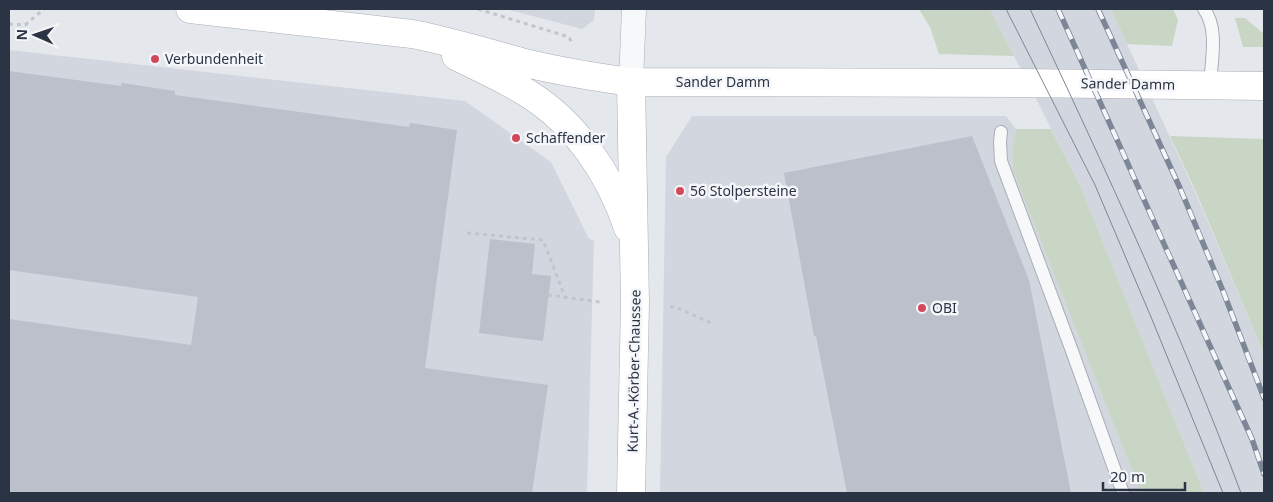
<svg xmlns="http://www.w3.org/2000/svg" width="1273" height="502" viewBox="0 0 1273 502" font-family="'Noto Sans',sans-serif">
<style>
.built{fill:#d2d6de}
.green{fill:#c9d6c5}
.building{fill:#bbc0ca}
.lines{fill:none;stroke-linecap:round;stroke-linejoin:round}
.service-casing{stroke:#a9aeb7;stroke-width:14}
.minor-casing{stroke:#a9aeb7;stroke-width:25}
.secondary-casing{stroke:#a9aeb7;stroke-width:29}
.path{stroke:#c2c5cb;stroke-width:3;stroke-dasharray:4 4;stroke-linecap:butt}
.service{stroke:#f7f8fa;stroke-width:12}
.minor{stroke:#f7f8fa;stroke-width:24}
.secondary{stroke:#fff;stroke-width:28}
.tram{stroke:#7d8696;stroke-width:1}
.rail-casing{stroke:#7d8696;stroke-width:5.5}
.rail{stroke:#f4f6f9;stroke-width:4;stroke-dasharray:11;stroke-linecap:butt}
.poi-dot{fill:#d1495b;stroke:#f4f6f9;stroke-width:2}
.labels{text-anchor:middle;stroke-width:5;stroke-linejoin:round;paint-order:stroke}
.poi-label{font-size:14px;fill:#2b3445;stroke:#f4f6f9;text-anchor:start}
.street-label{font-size:14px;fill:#2b3445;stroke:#f4f6f9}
</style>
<rect width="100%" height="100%" fill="#e4e7ec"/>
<path class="built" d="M506,9H595L594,20L582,29Z
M990,9H1111L1195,192L1264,354V493H1204L1080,185Z
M9,50L465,101L551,162L589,239L594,240L587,493H9Z
M692,116H1006L1016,129L1012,149L1013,171L1141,493H660L666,157Z"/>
<path class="green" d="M919,9H990L1014,56L939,54L930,27Z
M1111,9H1173L1178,20L1172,46L1127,44Z
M1235,18H1245L1264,34V47H1243Z
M1016,129H1051L1080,185L1204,493H1141L1013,171L1012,149Z
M1170,136L1264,139V354L1196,192Z"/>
<path class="building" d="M9,71L121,86L122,83L175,91V95L409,127L410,123L457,130L425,368L548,385L532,493H9V319L191,345L198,297L9,270Z
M972,136L1029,280L1071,493H847L816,336H814L784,173Z
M490,239L535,244L532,274L551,276L543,341L479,333Z"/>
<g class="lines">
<defs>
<path id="service" d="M1204,9C1219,29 1211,62 1210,86
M1001,132L1000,142L1001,161L1072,351L1123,493"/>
<path id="minor" d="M631,82L634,9"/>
<path id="secondary" d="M190,9L412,34C449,41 485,52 521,62C558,71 594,77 631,82L1019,83L1264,86
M456,56C480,68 505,79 527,93C576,123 610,174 628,228
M631,493L635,303L631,82"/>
</defs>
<use href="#service" class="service-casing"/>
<use href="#minor" class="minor-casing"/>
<use href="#secondary" class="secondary-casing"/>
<path class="path" d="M478,9L569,37L573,45
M9,24L25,25L44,9
M467,233L543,240L565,297
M548,295L600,302
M670,307H676L713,324"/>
<use href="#service" class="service"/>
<use href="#minor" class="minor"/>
<use href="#secondary" class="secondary"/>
<path class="tram" d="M1006,9L1095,185L1151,317L1223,493
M1030,9C1105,168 1179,328 1241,493"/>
<defs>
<path id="rail" d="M1058,9L1252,439L1264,474
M1098,9L1180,188L1223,291L1264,398"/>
</defs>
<use href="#rail" class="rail-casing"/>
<use href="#rail" class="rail"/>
</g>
<g class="poi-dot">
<circle cx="155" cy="59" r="5"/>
<circle cx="516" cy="138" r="5"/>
<circle cx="680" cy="191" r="5"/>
<circle cx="922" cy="308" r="5"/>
</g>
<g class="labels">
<g class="poi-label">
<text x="165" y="64">Verbundenheit</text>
<text x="526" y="143">Schaffender</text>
<text x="690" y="196">56 Stolpersteine</text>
<text x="932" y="313">OBI</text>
</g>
<g class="street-label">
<text x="723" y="87">Sander Damm</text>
<text transform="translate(1128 84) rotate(1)" y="5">Sander Damm</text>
<text transform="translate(634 371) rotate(-89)" y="5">Kurt-A.-Körber-Chaussee</text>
</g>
</g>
<rect width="1273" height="502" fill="none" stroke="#2b3445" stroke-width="20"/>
<g transform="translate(35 35) rotate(272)" stroke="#f4f6f9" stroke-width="4" paint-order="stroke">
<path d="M0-4L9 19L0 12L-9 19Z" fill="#2b3445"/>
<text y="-8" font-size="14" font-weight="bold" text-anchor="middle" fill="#2b3445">N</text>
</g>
<path d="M1103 482v8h82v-8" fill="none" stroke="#2b3445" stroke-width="2.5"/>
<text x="1110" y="482" font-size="15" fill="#2b3445" stroke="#f4f6f9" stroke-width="4" paint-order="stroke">20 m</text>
</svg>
